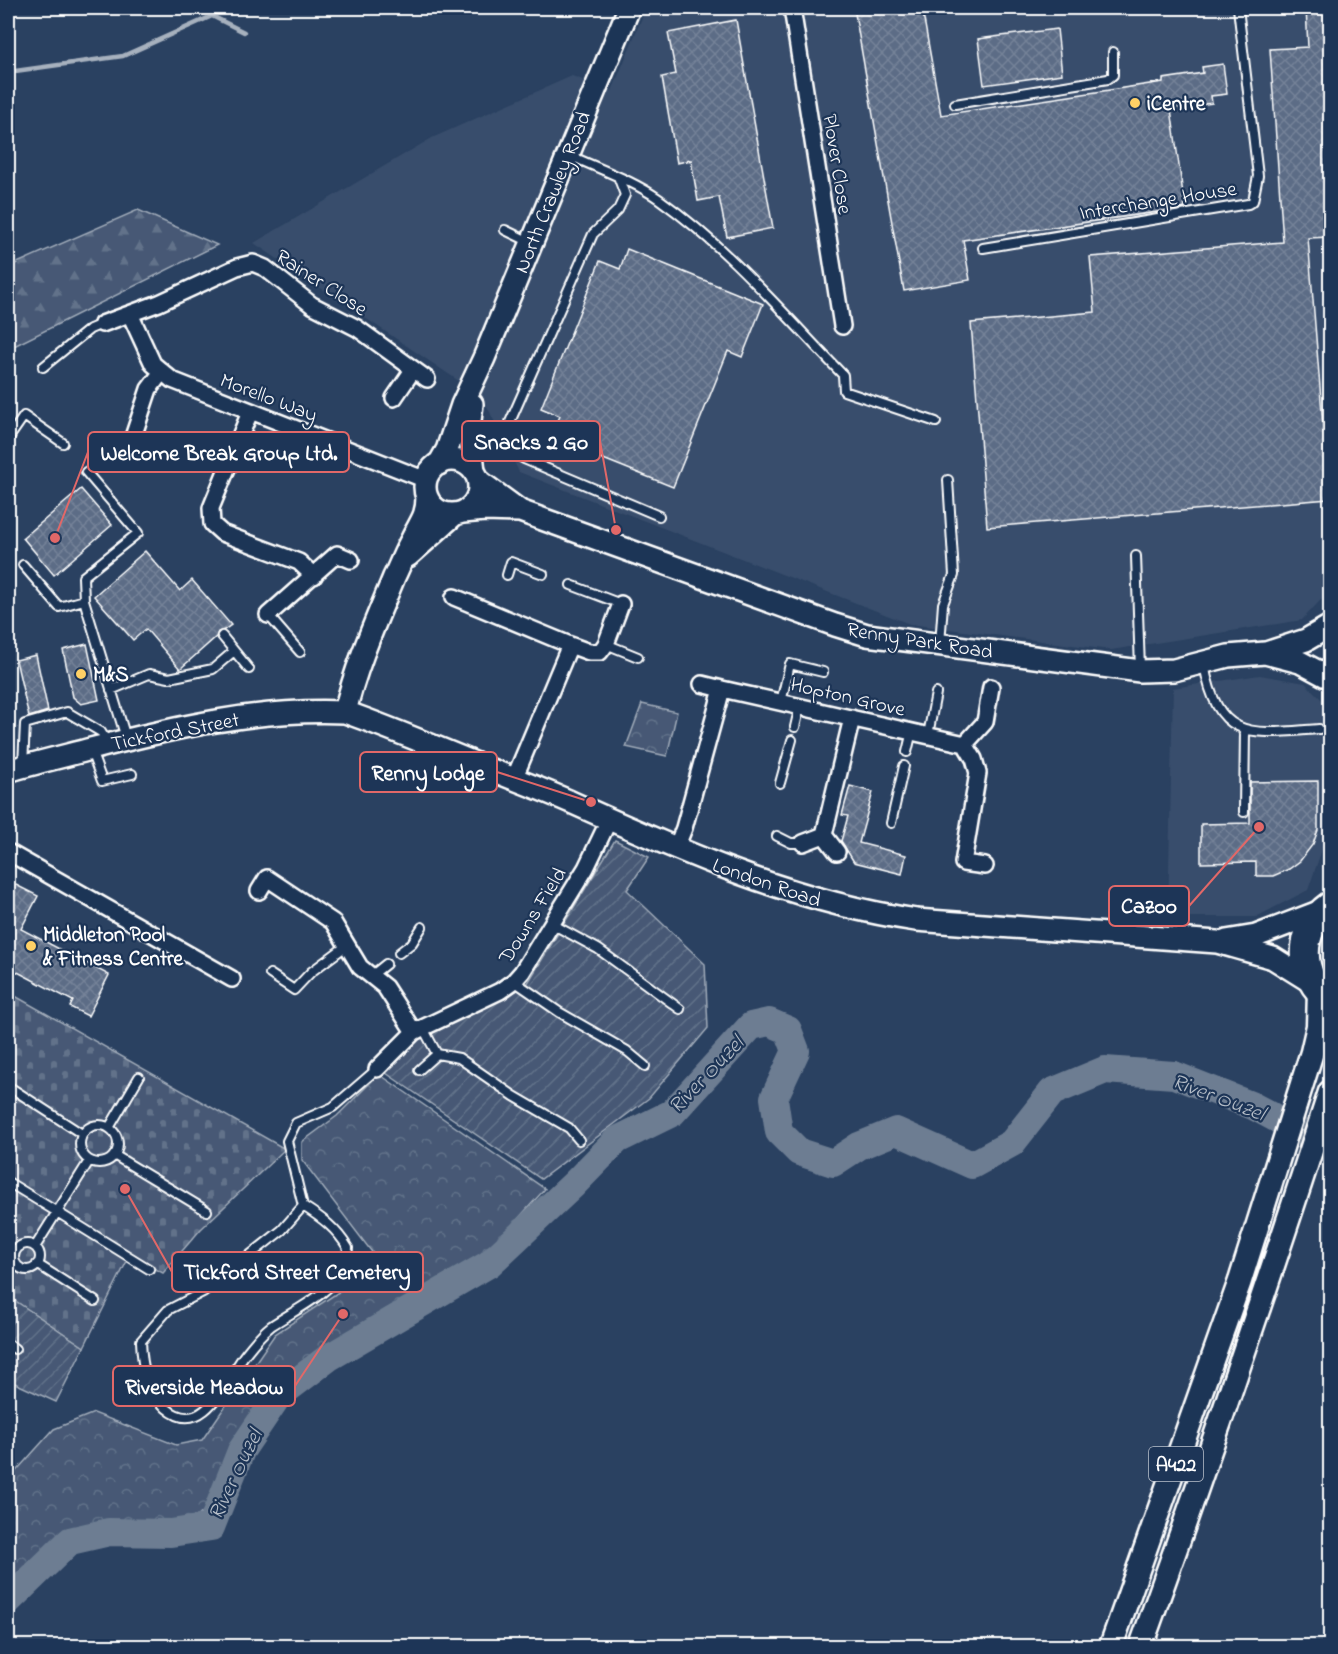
<svg xmlns="http://www.w3.org/2000/svg" width="1338" height="1654" viewBox="0 0 1338 1654" font-family="'Indie Flower',sans-serif">
<style>
.built{fill:#394e6c}
.forest{fill:url(#forest-firs);stroke:#a2acba;stroke-width:1.5}
.cemetery{fill:url(#cemetery-stones);stroke:#a2acba;stroke-width:1.5}
.park{fill:url(#park-crowns);stroke:#a2acba;stroke-width:1.5}
.garden{fill:url(#garden-furrows);stroke:#a2acba;stroke-width:1.5}
.lines{fill:none;stroke-linecap:round;stroke-linejoin:round}
.stream{stroke:#a7b1be;stroke-width:4.5}
.river{stroke:#6d7d92;stroke-width:28}
.building{fill:url(#building-cross-hatch);stroke:#fff;stroke-width:1.5}
.lane-casing{stroke:#fff;stroke-width:12}
.street-casing{stroke:#fff;stroke-width:20}
.secondary-casing{stroke:#fff;stroke-width:26}
.primary-casing{stroke:#fff;stroke-width:27}
.highway-casing{stroke:#fff;stroke-width:32}
.lane{stroke:#1d3557;stroke-width:8}
.street{stroke:#1d3557;stroke-width:15}
.secondary{stroke:#1d3557;stroke-width:21}
.primary{stroke:#1d3557;stroke-width:22}
.highway{stroke:#1d3557;stroke-width:27}
.poi-dot{fill:#ffd166;stroke:#1d3557;stroke-width:2}
.labels{text-anchor:middle;stroke-width:4.5;stroke-linejoin:round;paint-order:stroke}
.shield{fill:#1d3557;stroke:#bbc2cd;stroke-width:1.5}
.shield-label{font-size:20px;font-weight:bold;fill:#fff}
.poi-label{font-size:21px;font-weight:bold;fill:#fff;stroke:#1d3557;text-anchor:start}
.street-label{font-size:21px;fill:#fff;stroke:#1d3557}
.water-label{font-size:22px;font-style:italic;fill:#b6bec8;stroke:#1d3557}
.leader{fill:none;stroke:#e26868;stroke-width:2}
.callout-dot{fill:#e26868;stroke:#1d3557;stroke-width:2}
.callout{fill:#1d3557;stroke:#e26868;stroke-width:2}
.callout-label{font-size:22px;text-anchor:middle;font-weight:bold;fill:#fff}
</style>
<defs>
<pattern id="forest-firs" width="22" height="20" patternUnits="userSpaceOnUse" patternTransform="scale(1.5)"><rect width="22" height="20" fill="#465975"/><path d="M5 1l3.5 6h-7zM16 11l3.5 6h-7z" fill="#62728a"/></pattern>
<pattern id="cemetery-stones" width="16" height="16" patternUnits="userSpaceOnUse" patternTransform="scale(1.5)"><rect width="16" height="16" fill="#465975"/><path d="M2 7V4a2 2 0 0 1 4 0v3zM10 15v-3a2 2 0 0 1 4 0v3z" fill="#62728a"/></pattern>
<pattern id="park-crowns" width="20" height="18" patternUnits="userSpaceOnUse" patternTransform="scale(1.5)"><rect width="20" height="18" fill="#465975"/><path d="M2 6a3 3 0 1 1 6 0M12 15a3 3 0 1 1 6 0" fill="none" stroke="#62728a"/></pattern>
<pattern id="garden-furrows" width="10" height="10" patternUnits="userSpaceOnUse" patternTransform="scale(1.5)"><rect width="10" height="10" fill="#465975"/><path d="M-1 1l2-2M0 10L10 0M9 11l2-2" fill="none" stroke="#62728a"/></pattern>
<pattern id="building-cross-hatch" width="8" height="8" patternUnits="userSpaceOnUse" patternTransform="scale(1.5)"><rect width="8" height="8" fill="#5b6c86"/><path d="M0 0l8 8M0 8l8-8" fill="none" stroke="#748298"/></pattern>
</defs>
<rect width="100%" height="100%" fill="#2a4161"/>
<filter id="ink" filterUnits="userSpaceOnUse"><feTurbulence type="fractalNoise" baseFrequency=".0167" numOctaves="2"/><feDisplacementMap in="SourceGraphic" scale="12" xChannelSelector="R" yChannelSelector="G"/><feConvolveMatrix kernelMatrix="1 2 1 2 8 2 1 2 1" color-interpolation-filters="sRGB"/></filter>
<g filter="url(#ink)">
<path class="built" d="M646,8H1330V590L1302,620L1111,650L910,624L519,472L485,402L463,374L459,381L254,243L432,138L572,76L612,91Z
M1260,675L1305,683L1330,708V826L1308,890L1256,917H1168L1173,688Z"/>
<path class="forest" d="M138,210L217,245L8,349V267Z"/>
<path class="cemetery" d="M8,992L285,1149L201,1229L163,1273L130,1255L84,1347L8,1296Z"/>
<path class="park" d="M642,704L677,712L667,756L626,747Z
M379,1074L545,1189L488,1252L412,1295L278,1383L236,1445L209,1506L194,1520L82,1526L24,1568L8,1588V1480L54,1429L94,1413L176,1445L202,1440L275,1334L381,1264L302,1160V1142L337,1116Z"/>
<path class="garden" d="M615,840L649,857L627,890L705,964L708,1028L649,1098L541,1179L383,1071L418,1040L526,986Z
M8,1296L84,1347L56,1402L8,1380Z"/>
<g class="lines">
<path class="stream" d="M8,72L123,56L212,16L244,32"/>
<path class="river" d="M8,1601L70,1541L109,1532L171,1533L211,1527L241,1451L278,1396L328,1358L489,1264L573,1185L617,1140L672,1113L751,1026L769,1022L788,1030L796,1051L774,1098L779,1132L799,1152L833,1163L859,1146L896,1131L972,1165L1012,1143L1052,1092L1105,1070L1174,1075L1253,1106L1330,1147"/>
</g>
<path class="building" d="M854,8H922L941,115L1163,82V79L1203,73L1202,67L1223,64L1227,94L1211,96L1212,103L1171,109L1185,208L963,240L970,280L904,291Z
M1306,8H1330V237L1308,238L1329,499L987,527L971,323L1095,312L1090,257L1283,242L1270,49L1308,47Z
M736,20L773,228L727,237L719,197L698,201L691,160L677,163L662,77L676,74L668,33Z
M1057,29L1062,74L984,85L978,39Z
M627,249L763,304L742,357L728,351L673,487L551,438L560,416L541,408L600,261L620,269Z
M81,489L112,525L54,575L23,538Z
M145,551L180,591L192,580L231,625L224,630L218,632L216,637L180,669L146,629L133,640L94,596Z
M87,644L99,700L81,704L73,697L63,650Z
M36,655L48,711L29,717L16,660Z
M1318,781V830L1313,844L1300,861L1289,869L1273,876H1256V862L1201,863V824L1250,823V782Z
M850,786L873,792L859,843L906,855L902,874L854,862L841,841L848,816L842,815Z
M8,881L38,896L21,929L109,975L88,1016L70,1007L73,1001L8,967V907L13,897L8,895Z"/>
<g class="lines">
<defs>
<path id="lane" d="M955,104L1108,79L1113,75V52
M569,155C599,169 632,180 659,199C729,249 784,314 843,375L844,391L936,422
M619,179L625,195L618,210L593,234L510,422L507,440L516,454L524,459L659,516
M505,230L530,242
M983,248L1248,204L1253,201L1258,176L1238,8
M43,367L90,329L102,324
M8,439L24,416L63,443
M86,472L138,533L83,577L84,600L126,738
M1136,556L1140,669
M23,565L59,607L84,600
M507,575L511,562L543,574
M571,585L621,604
M268,615L300,652
M222,636L249,669
M606,644L638,657
M940,644L943,604L954,575L948,480
M1204,664C1218,743 1253,734 1319,729
M111,690L149,674L169,678L213,669L234,651
M781,702L790,664L823,672
M795,727L800,706
M928,735L936,693
M91,751L102,781L132,774
M907,752L912,731
M23,765L25,724L67,712L101,732L107,742
M780,783L792,740
M1244,812L1245,730
M891,823L904,766
M777,836L791,843H803
M552,924L598,949L680,1009
M399,953L412,943L422,927
M270,974L294,990L311,972L346,946
M371,976L386,964
M514,981L559,1012L627,1051L645,1066
M423,1028L437,1054
M419,1070L437,1054L459,1058L514,1096L569,1128L579,1140
M8,1086L82,1134
M80 1144a19 19 0 1 1 38 0a19 19 0 1 1-38 0Z
M109,1128L139,1077
M114,1155L207,1211
M8,1182L57,1212L89,1161
M303,1206L282,1230L203,1292L168,1310L141,1341C142,1366 146,1390 166,1408C204,1441 227,1377 246,1353C253,1344 262,1333 271,1326C295,1310 328,1295 343,1270C347,1264 347,1254 348,1248C336,1228 322,1218 303,1206L287,1141L296,1123L333,1107L377,1069
M14 1257a13 13 0 1 1 26 0a13 13 0 1 1-26 0Z
M35,1247L57,1212L149,1269
M37,1264L95,1301
M8,1344L15,1349"/>
<path id="street" d="M792,8L842,326
M130,314L153,364L172,380L426,480
M102,324L159,303L237,267L253,263L265,268L312,305L357,328L427,379
M394,398L413,370
M250,412L211,508L212,524L222,533L299,562L314,576
M133,437L162,449
M122,450L133,437L149,389L161,373
M454,597L570,645L514,779
M268,615L337,554L351,560
M570,645L589,652H600L606,644L621,604
M702,684L722,689
M965,744L985,722L991,687
M824,835L837,852
M803,843L824,835L852,718
M676,848L684,828L722,689L965,744L974,759L978,773L963,863L985,866
M8,852L232,979
M259,891L267,878L333,922L360,967L385,987L414,1032
M377,1069L414,1032L500,991L514,981L522,972L586,868L609,820"/>
<path id="secondary" d="M472,404L469,429L474,471
M425 487a27 27 0 1 1 54 0a27 27 0 1 1-54 0Z
M439,464L447,450L462,405L484,358L629,8
M479,481L520,511L835,625L867,635L1140,671L1174,670L1228,656L1265,653L1300,662L1330,678
M463,512L485,510L520,511
M408,556L455,514
M1266,653L1306,640L1330,626
M345,712C356,665 376,621 394,577C400,565 405,551 412,539C420,522 427,517 427,497
M8,771C34,763 61,757 87,750C172,728 257,708 345,712C388,727 430,745 472,762C505,776 540,788 573,803C684,853 795,902 916,920L1217,942L1273,958L1313,983
M1226,941L1256,936L1324,910"/>
<path id="primary" d="M1111,1646L1240,1281L1312,1052L1318,1026L1319,991
M1141,1646C1207,1463 1270,1278 1330,1092"/>
<path id="highway" d="M1330,906C1297,929 1297,977 1330,1000"/>
</defs>
<use href="#lane" class="lane-casing"/>
<use href="#street" class="street-casing"/>
<use href="#secondary" class="secondary-casing"/>
<use href="#primary" class="primary-casing"/>
<use href="#highway" class="highway-casing"/>
<use href="#lane" class="lane"/>
<use href="#street" class="street"/>
<use href="#secondary" class="secondary"/>
<use href="#primary" class="primary"/>
<use href="#highway" class="highway"/>
</g>
</g>
<g class="poi-dot">
<circle cx="1135" cy="103" r="6"/>
<circle cx="81" cy="674" r="6"/>
<circle cx="31" cy="946" r="6"/>
</g>
<g class="labels">
<rect class="shield" x="1149" y="1447" width="54" height="34" rx="4.5"/>
<g class="shield-label">
<text x="1176" y="1471">A422</text>
</g>
<g class="poi-label">
<text x="1147" y="110">iCentre</text>
<text x="93" y="681">M&amp;S</text>
<text x="43" y="941">Middleton Pool<tspan x="43" dy="24">&amp; Fitness Centre</tspan></text>
</g>
<g class="street-label">
<text transform="translate(838 164) rotate(81)" y="7">Plover Close</text>
<text transform="translate(552 192) rotate(-68)" y="7">North Crawley Road</text>
<text transform="translate(1158 200) rotate(-9)" y="7">Interchange House</text>
<text transform="translate(322 282) rotate(33)" y="7">Rainer Close</text>
<text transform="translate(269 397) rotate(21)" y="7">Morello Way</text>
<text transform="translate(920 640) rotate(9)" y="7">Renny Park Road</text>
<text transform="translate(848 696) rotate(13)" y="7">Hopton Grove</text>
<text transform="translate(175 731) rotate(-11)" y="7">Tickford Street</text>
<text transform="translate(767 882) rotate(19)" y="7">London Road</text>
<text transform="translate(532 915) rotate(-58)" y="7">Downs Field</text>
</g>
<g class="water-label">
<text transform="translate(705 1074) rotate(-46)" y="8">River Ouzel</text>
<text transform="translate(1219 1096) rotate(21)" y="8">River Ouzel</text>
<text transform="translate(234 1474) rotate(-64)" y="8">River Ouzel</text>
</g>
</g>
<path class="leader" d="M616 530L600 441M55 538L88 452M591 802L497 772M1259 827L1189 906M125 1189L172 1272M343 1314L295 1386"/>
<g class="callout-dot">
<circle cx="616" cy="530" r="6"/>
<circle cx="55" cy="538" r="6"/>
<circle cx="591" cy="802" r="6"/>
<circle cx="1259" cy="827" r="6"/>
<circle cx="125" cy="1189" r="6"/>
<circle cx="343" cy="1314" r="6"/>
</g>
<g class="callout">
<rect x="462" y="421" width="138" height="40" rx="6"/>
<rect x="88" y="432" width="261" height="40" rx="6"/>
<rect x="360" y="752" width="137" height="40" rx="6"/>
<rect x="1109" y="886" width="80" height="40" rx="6"/>
<rect x="172" y="1252" width="251" height="40" rx="6"/>
<rect x="113" y="1366" width="182" height="40" rx="6"/>
</g>
<g class="callout-label">
<text x="531" y="449">Snacks 2 Go</text>
<text x="219" y="460">Welcome Break Group Ltd.</text>
<text x="428" y="780">Renny Lodge</text>
<text x="1149" y="913">Cazoo</text>
<text x="297" y="1279">Tickford Street Cemetery</text>
<text x="204" y="1394">Riverside Meadow</text>
</g>
<rect width="1338" height="1654" fill="none" stroke="#1d3557" stroke-width="30"/>
<rect x="15" y="15" width="1308" height="1624" fill="none" stroke="#fff" stroke-width="2" filter="url(#ink)"/>
</svg>
